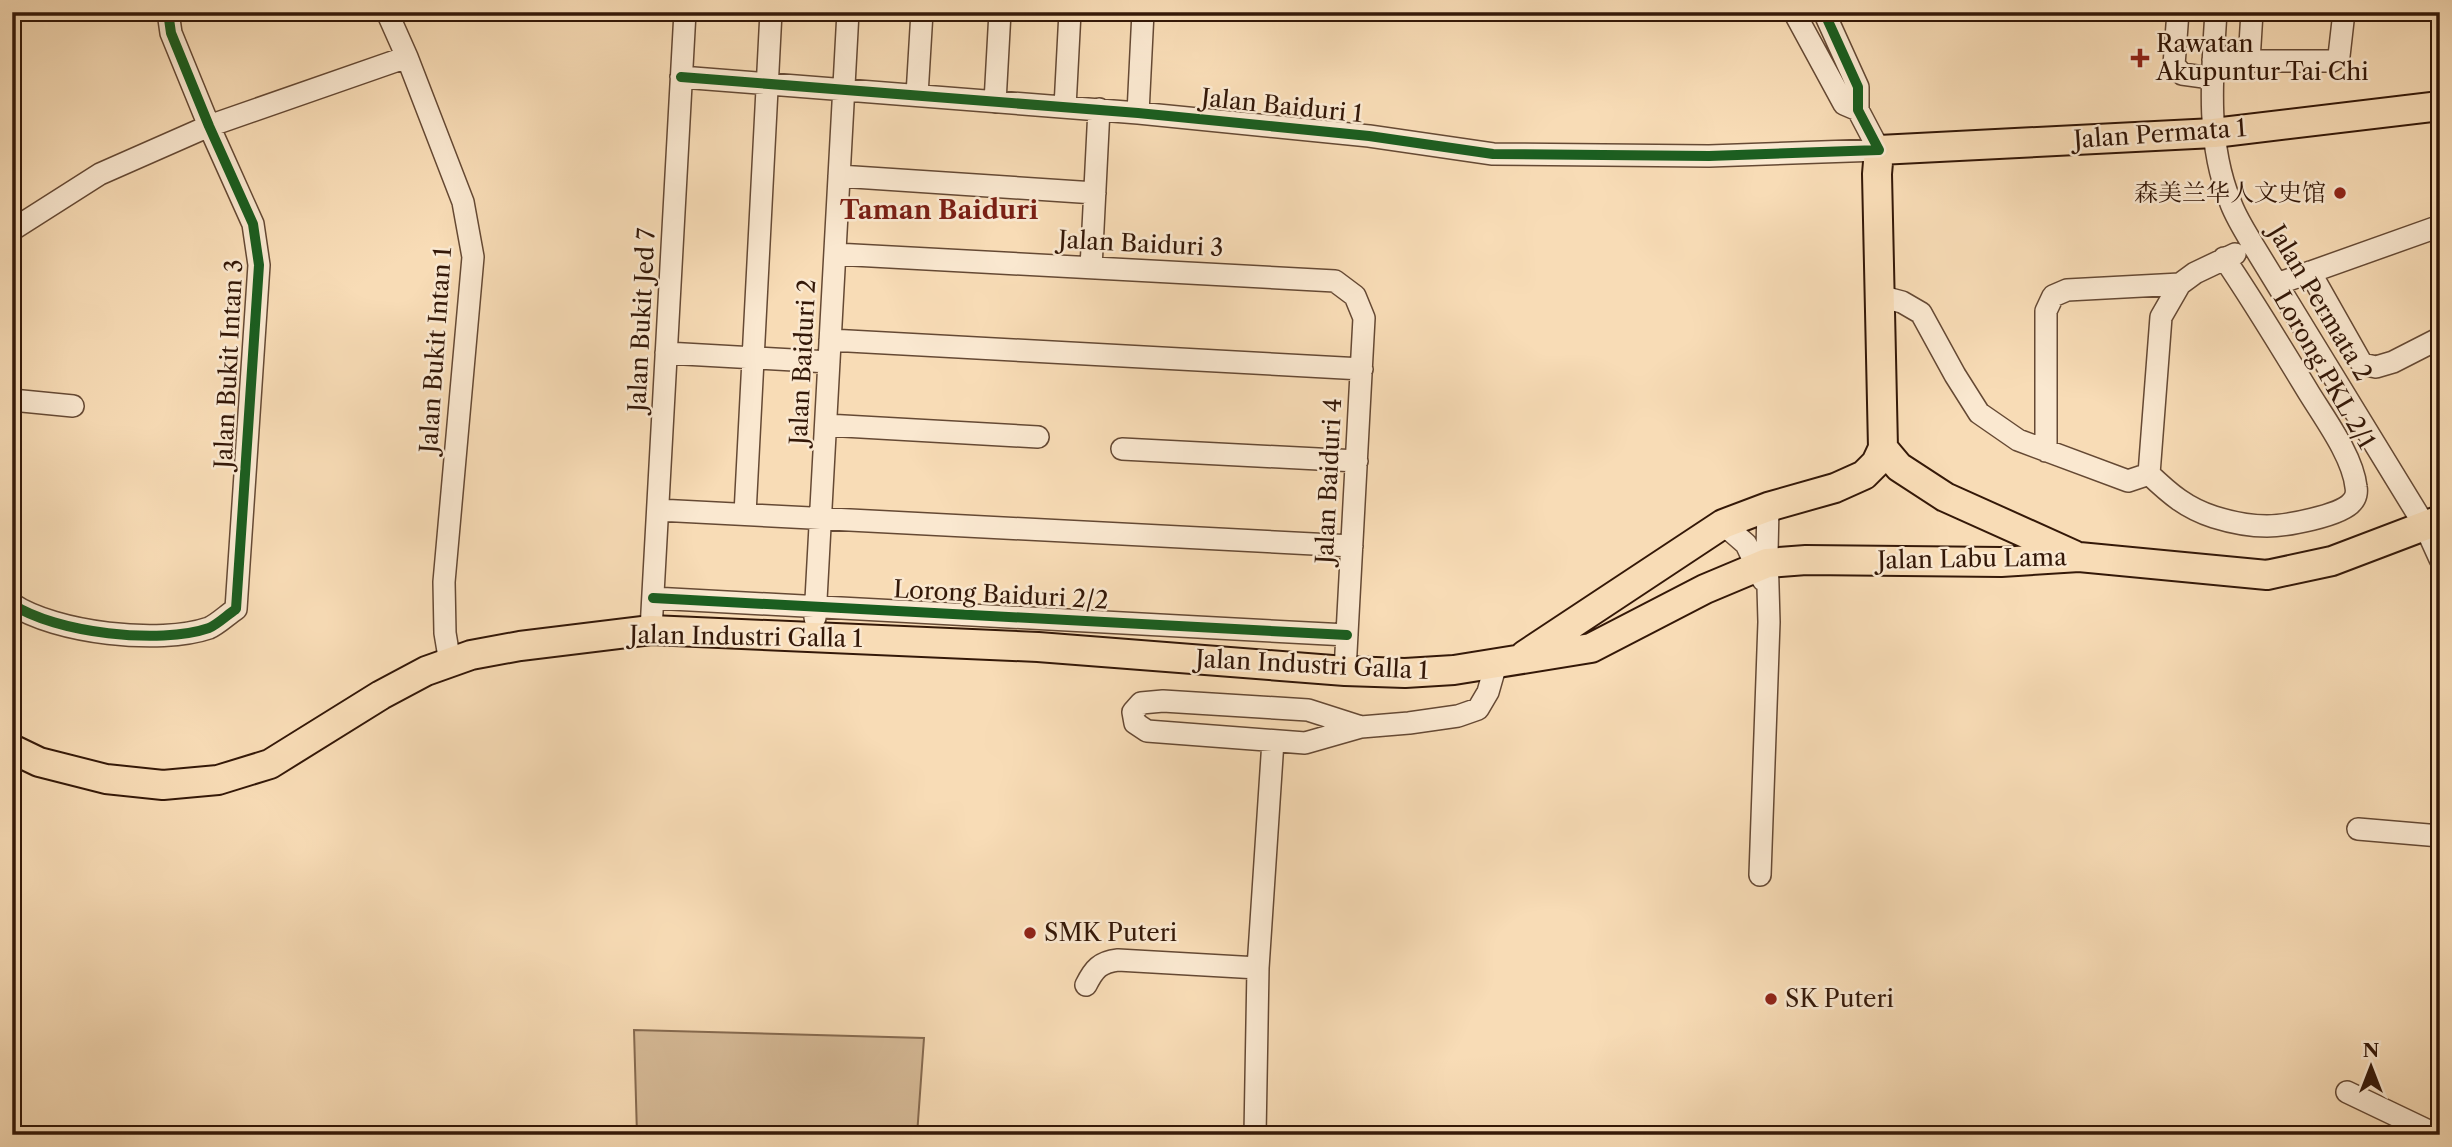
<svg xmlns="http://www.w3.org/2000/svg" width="2452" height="1147" viewBox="0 0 2452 1147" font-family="'Libre Caslon Text','Noto Serif SC',serif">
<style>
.green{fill:#d7bb98;stroke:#866a50;stroke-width:2}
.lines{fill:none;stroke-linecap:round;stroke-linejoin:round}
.minor-casing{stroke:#654934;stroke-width:24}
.major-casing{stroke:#341808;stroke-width:32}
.minor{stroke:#fae8d0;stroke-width:21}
.major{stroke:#f8dcb6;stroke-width:28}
.cycleway-casing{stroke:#fae8d0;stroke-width:15}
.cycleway{stroke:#1b5e20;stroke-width:10}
.poi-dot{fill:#8f2418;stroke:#fae8d0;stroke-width:2.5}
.labels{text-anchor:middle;stroke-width:5;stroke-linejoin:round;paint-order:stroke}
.poi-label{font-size:24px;fill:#341808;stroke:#fae8d0;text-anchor:start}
.street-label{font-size:24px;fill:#341808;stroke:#fae8d0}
.neighbourhood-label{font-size:26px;font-weight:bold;fill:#7a1f14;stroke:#fae8d0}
</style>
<rect width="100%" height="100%" fill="#f8dcb6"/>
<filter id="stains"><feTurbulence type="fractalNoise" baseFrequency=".00286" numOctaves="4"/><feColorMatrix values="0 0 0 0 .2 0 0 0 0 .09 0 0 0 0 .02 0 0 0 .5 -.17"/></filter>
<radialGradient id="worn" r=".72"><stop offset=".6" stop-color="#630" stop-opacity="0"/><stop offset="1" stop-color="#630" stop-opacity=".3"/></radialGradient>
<path class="green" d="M634,1030L924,1038L917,1135H637Z"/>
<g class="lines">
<defs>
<path id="minor" d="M387,12L407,57L463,202L473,257L444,582L445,633L450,663
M1794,12L1844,104L1858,110
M2178,12L2174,65L2182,74L2211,78
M2216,12C2212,75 2206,142 2230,201C2235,216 2245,231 2253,245L2425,526L2440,559
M2213,60L2249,61L2252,12
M2249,61H2332L2339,56L2344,12
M681,77L1138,113L1369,136L1493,154L1709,156L1879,150L1858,110V87L1824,12
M917,95L922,12
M995,102L1000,12
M1065,107L1070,12
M1138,113L1143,12
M839,176L1095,193
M12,230L100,174L209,126L407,57
M835,254L1335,281L1355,296L1364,318L1345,671
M1091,268L1099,109
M2310,272L2362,364L2376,367L2393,362L2440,338
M2277,284L2440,226
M1879,296L1902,302L1921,313L1955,375L1979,413L2018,440L2128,481L2149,474L2161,317L2180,284
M830,340L1362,369
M666,353L829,362
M12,400L73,406
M826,425L1038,437
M1122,449L1357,461
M2046,451V311L2053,296L2067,290L2180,284L2195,273L2235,254
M2149,474C2170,494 2186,508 2214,517C2230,522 2250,526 2267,526C2285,526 2341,516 2352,502C2356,498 2357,492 2356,487C2353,457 2325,419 2309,393C2281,347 2254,302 2224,258
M658,510L1352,546
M745,514L771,12
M1723,524L1746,544L1763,580
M653,598L1347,635
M12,604C55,633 160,645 209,628C218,624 227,615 236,609L259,265L253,224L209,126L171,33L168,12
M815,618L848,12
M651,630L685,12
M1361,727L1308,710L1163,701L1141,703L1133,712L1135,723L1147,731L1305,743L1361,727L1409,723L1458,716L1478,709L1488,692L1496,664
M2358,829L2440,836
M1760,875L1769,622L1767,552L1768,507
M1086,985C1094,969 1100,962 1118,960L1258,968
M2347,1092L2437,1135
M1255,1135L1258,968L1273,741"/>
<path id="major" d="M1883,448L1899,467L1945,497L2074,555
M1525,655L1723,524L1768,507L1835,488L1864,475L1876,463L1883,448L1877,174L1879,150L2214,133L2440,106
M12,749L39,762L106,779L163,785L218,780L270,764L381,695L426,671L471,655L520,646L651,630L1038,647L1345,671L1405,673L1454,670L1591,648L1705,589L1767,563L1806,560L2001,562L2079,557L2267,575L2332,561L2440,520"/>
</defs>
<use href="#minor" class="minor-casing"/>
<use href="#major" class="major-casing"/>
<use href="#minor" class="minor"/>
<use href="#major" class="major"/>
<defs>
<path id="cycleway" d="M681,77L1138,113L1369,136L1493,154L1709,156L1879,150L1858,110V87L1824,12
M653,598L1347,635
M12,604C55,633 160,645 209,628C218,624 227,615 236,609L259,265L253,224L209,126L171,33L168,12"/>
</defs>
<use href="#cycleway" class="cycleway-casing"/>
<use href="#cycleway" class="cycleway"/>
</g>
<g class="poi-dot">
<path d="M2136.5 47.5h7v7h7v7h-7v7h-7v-7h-7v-7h7z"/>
<circle cx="2340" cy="193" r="7"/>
<circle cx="1030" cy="933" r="7"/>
<circle cx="1771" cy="999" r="7"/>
</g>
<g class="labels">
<g class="poi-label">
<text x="2156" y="52">Rawatan<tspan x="2156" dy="28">Akupuntur Tai Chi</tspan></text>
<text x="2326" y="201" text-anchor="end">森美兰华人文史馆</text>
<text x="1044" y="941">SMK Puteri</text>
<text x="1785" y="1007">SK Puteri</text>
</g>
<g class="street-label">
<text transform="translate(1282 106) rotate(6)" y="8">Jalan Baiduri 1</text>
<text transform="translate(2160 134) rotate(-4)" y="8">Jalan Permata 1</text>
<text transform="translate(1141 244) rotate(3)" y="8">Jalan Baiduri 3</text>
<text transform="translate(2320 303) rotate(59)" y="8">Jalan Permata 2</text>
<text transform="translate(642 320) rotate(-87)" y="8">Jalan Bukit Jed 7</text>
<text transform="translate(436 350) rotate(-86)" y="8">Jalan Bukit Intan 1</text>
<text transform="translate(803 362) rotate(-87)" y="8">Jalan Baiduri 2</text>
<text transform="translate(229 364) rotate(-87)" y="8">Jalan Bukit Intan 3</text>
<text transform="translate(2324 370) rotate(60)" y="8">Lorong PKL 2/1</text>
<text transform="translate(1329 481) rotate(-87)" y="8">Jalan Baiduri 4</text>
<text transform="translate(1972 559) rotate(-1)" y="8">Jalan Labu Lama</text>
<text transform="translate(1001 595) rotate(3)" y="8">Lorong Baiduri 2/2</text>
<text transform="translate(746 637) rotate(1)" y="8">Jalan Industri Galla 1</text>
<text transform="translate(1312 665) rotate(3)" y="8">Jalan Industri Galla 1</text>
</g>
<g class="neighbourhood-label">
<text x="939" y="219">Taman Baiduri</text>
</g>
</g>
<rect width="2452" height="1147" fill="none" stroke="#f8dcb6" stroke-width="42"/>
<rect x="14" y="14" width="2424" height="1119" fill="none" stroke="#341808" stroke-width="3.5"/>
<rect x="21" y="21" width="2410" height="1105" fill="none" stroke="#341808" stroke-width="2"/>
<g transform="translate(2371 1067)" stroke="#fae8d0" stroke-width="5" paint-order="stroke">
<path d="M0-5L12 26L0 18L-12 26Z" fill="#341808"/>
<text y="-10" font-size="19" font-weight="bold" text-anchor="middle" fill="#341808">N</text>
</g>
<rect width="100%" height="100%" filter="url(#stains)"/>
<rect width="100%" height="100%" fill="url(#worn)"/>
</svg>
